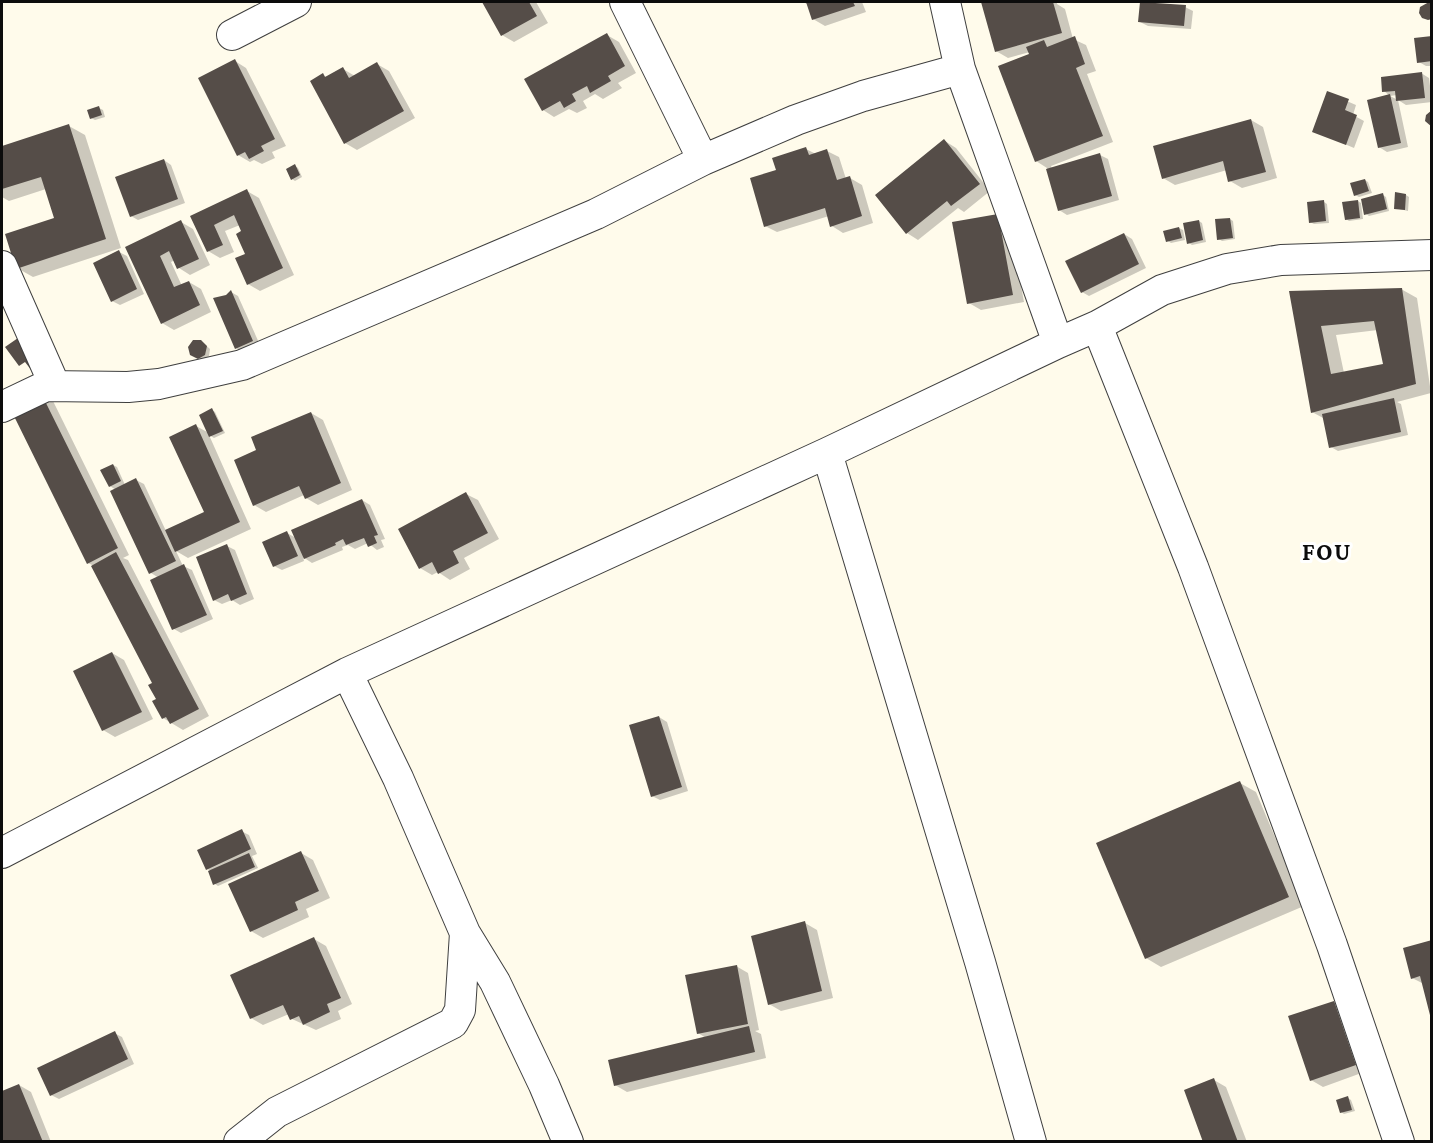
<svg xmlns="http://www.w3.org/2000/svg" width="1433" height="1143" viewBox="0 0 1433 1143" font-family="'Crimson Pro',serif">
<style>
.shadow{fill:#0003;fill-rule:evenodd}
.building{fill:#554d48;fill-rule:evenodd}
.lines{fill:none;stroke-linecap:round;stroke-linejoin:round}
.street-casing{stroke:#3f3f3f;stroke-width:32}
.street{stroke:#fff;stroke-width:30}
.labels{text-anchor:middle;stroke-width:6;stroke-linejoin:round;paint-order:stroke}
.district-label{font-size:24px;font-weight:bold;letter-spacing:1.5px;fill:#0c0c0c;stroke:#fff}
</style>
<rect width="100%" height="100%" fill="#fffbeb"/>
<path class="shadow" d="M483,2H536L548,23L514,42L502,35Z
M803,2H862L866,12L825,26L813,19L809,5Z
M982,2H1057V4L1065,9L1073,39L1086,45L1096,71L1087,74L1113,142L1051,166L1052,169L1100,155L1108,159L1119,200L1067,215L1059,210L1047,168L1036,161L1030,52L1008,58L996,51Z
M1185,7L1193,11L1191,29L1148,26L1140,22Z
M607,35L619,42L636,73L618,83L622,88L603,99L595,94L583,101L587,108L577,113L569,109L554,117L543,110Z
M1432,37V66H1426L1419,62Z
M235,61L246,68L286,146L272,152L275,158L262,164L254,160L250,162L238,155Z
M377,64L389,71L415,118L357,150L345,143L323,75L328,78L343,69L355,76Z
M1421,73L1429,78L1432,102L1406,105L1398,100L1408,147L1387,152L1379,147L1390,96L1398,100L1397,95L1390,96L1384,91Z
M1328,93L1356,105L1353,115L1364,121L1354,148L1314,131Z
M99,108L103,110L105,117L95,120L91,118Z
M1251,120L1263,127L1277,178L1242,188L1230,181L1227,170L1175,185L1163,178Z
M69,126L85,135L121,248L33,277L17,268L56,219L46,189L9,201L2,197V148Z
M945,141L956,148L990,191L964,212L958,208L918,240L907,233Z
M806,149L816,154L827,151L839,157L846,179L850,178L862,185L873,223L843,233L832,226L829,216L777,232L765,226L778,171Z
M164,160L171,165L185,203L138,220L131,216Z
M295,166L298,168L302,177L295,181L292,179Z
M1365,180L1368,182L1372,193L1359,197L1355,195Z
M247,191L259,198L294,275L260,291L248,284L247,255L243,232L240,225L225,231L234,252L220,258L208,251L192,216Z
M1383,195L1386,197L1389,211L1369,216L1366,214Z
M1406,195L1409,197L1408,211L1395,208Z
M1358,201L1361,203L1363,219L1349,221L1346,219Z
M1324,202L1327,204L1329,223L1314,224L1310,222Z
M1230,219L1233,221L1235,239L1222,241L1219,239Z
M1199,221L1202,223L1206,242L1192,245L1189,243Z
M181,222L193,229L210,265L190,275L179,268L175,260L171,262L182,286L189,282L201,289L211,312L174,330L162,323L127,248Z
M1009,222L1024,302L981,310L969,303L954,224Z
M1179,228L1183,230L1185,240L1171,243L1168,241Z
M1124,234L1132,239L1146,268L1089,296L1082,292Z
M119,252L127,256L144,294L120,305L112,301Z
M1401,289L1417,298L1431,393L1397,402L1401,404L1408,435L1338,451L1331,447L1325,419L1312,412L1291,292ZM1378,330L1385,365L1344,373L1336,335Z
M231,292L238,296L260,345L244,353L236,348Z
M201,341L210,349L209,356L202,360L195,356Z
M41,395L53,401L129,555L123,558L128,560L209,716L183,730L163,718L154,683L92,565L88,563Z
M212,410L215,412L225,433L214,438L209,435L251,529L188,558L176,551L183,566L192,570L213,619L181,633L174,629L159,578L151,573L116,490L110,486L113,465L117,467L125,485L136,480L144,484L166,531L206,513L196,426L209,433Z
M311,413L323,420L352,490L318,505L306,498L304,495L266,512L254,505L258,451Z
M466,494L478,500L499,539L464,558L470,569L450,580L438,572L432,575L420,568Z
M362,500L370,505L385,539L381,540L384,547L377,550L368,543L355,549L348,545L342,547L343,550L312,563L303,557L304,561L282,570L274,566L287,533L296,538Z
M227,546L235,550L254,599L240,605L232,600L222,604L214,600Z
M112,653L124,660L153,719L115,737L103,730Z
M659,717L667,722L688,791L660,800L652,796Z
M1240,783L1256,792L1304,906L1161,967L1146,958Z
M241,831L249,835L257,854L252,856L258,868L218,886L215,884L212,871L207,869Z
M301,853L313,860L330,898L306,909L309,917L263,938L251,931Z
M805,923L817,930L833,998L781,1011L769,1004Z
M314,939L326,946L352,1004L338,1011L341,1019L316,1030L292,1019L289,1014L263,1025L251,1018Z
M1432,941L1424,984L1412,978Z
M736,966L748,973L759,1030L755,1031L761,1034L766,1058L627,1092L615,1085L706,1038L698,1033Z
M1334,1002L1346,1009L1367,1071L1323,1087L1311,1080Z
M114,1033L122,1037L134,1064L59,1099L51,1095Z
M1214,1080L1226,1087L1247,1142H1205Z
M19,1085L31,1092L51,1142H2V1093Z
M1348,1098L1351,1100L1355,1111L1344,1114L1341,1112Z"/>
<path class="building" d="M482,2H529L537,16L501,36Z
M806,2H853L855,6L812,20Z
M981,2H1053L1062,33L995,52Z
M1140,2L1186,5L1184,26L1138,22Z
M1429,2L1432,3V19L1428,20L1422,18L1419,13L1420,7Z
M607,33L625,66L608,76L611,81L590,93L587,86L572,94L576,101L564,108L560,101L542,111L524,79Z
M1075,36L1085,64L1076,68L1103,136L1035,162L998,66L1029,54L1026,47L1044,40L1047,47Z
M1432,36V61L1417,63L1414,38Z
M235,59L275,139L261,146L264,151L249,159L245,152L237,156L198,78Z
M377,62L404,111L344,144L310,81L323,73L325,77L343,67L349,78Z
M1422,72L1425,98L1396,101L1395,91L1382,92L1381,77Z
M1327,91L1349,99L1345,110L1357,115L1346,145L1312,132Z
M1390,94L1401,143L1378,148L1367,100Z
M99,106L102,115L90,119L87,110Z
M1432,110V127L1425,121L1426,115Z
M1251,119L1266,172L1228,182L1223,161L1162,179L1153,146Z
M69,124L106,239L16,269L5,234L54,218L41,177L2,189V146Z
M944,139L980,184L951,206L947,201L906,234L875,195Z
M806,147L809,155L827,149L837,180L850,176L862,216L830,227L825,208L764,227L750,178L776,170L772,158Z
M1100,153L1112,196L1058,211L1046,169Z
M164,159L178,199L130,217L115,177Z
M295,164L300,175L291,180L286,169Z
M1365,179L1369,191L1354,196L1350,183Z
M247,189L283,268L247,285L235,258L245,254L236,234L241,231L234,215L214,225L223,245L207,252L190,216Z
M1395,192L1406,194L1405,210L1394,209Z
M1383,193L1387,209L1364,215L1361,199Z
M1324,200L1326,221L1309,223L1307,202Z
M1358,200L1360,218L1345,220L1342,202Z
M998,214L1013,295L967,304L952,222Z
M1230,218L1233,238L1217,240L1215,219Z
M181,220L199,259L177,269L169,251L160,256L174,287L189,281L200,305L161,324L125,247Z
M1199,220L1203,240L1187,244L1183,223Z
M1179,227L1182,238L1166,242L1163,231Z
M1124,233L1139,264L1081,293L1065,261Z
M119,250L137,289L111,302L93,263Z
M1402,288L1416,384L1311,413L1289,291ZM1374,321L1383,364L1331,374L1321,326Z
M231,290L253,341L235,349L213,298L226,295Z
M18,338L39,366L32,371L25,362L19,366L5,347Z
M193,340H201L207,346L205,355L198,359L190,355L188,347Z
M41,393L118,548L87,564L10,408Z
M1394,398L1401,432L1329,448L1322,414Z
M212,408L223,431L209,437L199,415Z
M311,412L341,483L305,499L299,486L253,506L234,460L256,450L251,437Z
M196,424L240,522L175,552L165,530L204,512L169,437Z
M113,464L121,481L109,487L100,470Z
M136,478L176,561L149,574L110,491Z
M466,492L488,533L453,551L459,563L438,574L432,562L419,569L398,529Z
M362,499L378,535L374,536L377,543L368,547L364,538L346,545L343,539L335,543L336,545L304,559L291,530Z
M287,531L298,556L273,567L262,542Z
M227,544L247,594L231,601L228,594L213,601L196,557Z
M116,552L199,709L170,724L166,717L162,719L152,701L156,699L148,685L152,683L91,566Z
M184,564L207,615L172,630L150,580Z
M112,652L142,712L102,731L73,671Z
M659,716L682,787L651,797L629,725Z
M1240,781L1289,897L1145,959L1096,843Z
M242,829L251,849L206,870L197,850Z
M301,851L319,891L295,902L298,910L250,932L228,884Z
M249,853L255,867L213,885L208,871Z
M805,921L822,991L768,1005L751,936Z
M314,937L341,998L327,1004L330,1012L303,1025L299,1016L290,1020L283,1005L250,1019L230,975Z
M1432,940V1018L1431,1019L1420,976L1411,979L1403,948Z
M737,965L748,1024L697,1034L685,975Z
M1334,1001L1356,1065L1310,1081L1288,1016Z
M749,1026L755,1052L614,1086L608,1060Z
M115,1031L128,1059L50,1096L37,1068Z
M1214,1078L1238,1142H1203L1184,1090Z
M19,1084L43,1142H2V1091Z
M1348,1096L1352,1110L1340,1113L1336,1100Z"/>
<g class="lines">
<defs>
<path id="street" d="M625,2L703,160
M945,2L960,69L1058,343
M232,35L296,2
M2,266L55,386
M1097,326L1193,567L1332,945L1399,1142
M2,407L46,386L128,387L159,384L242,365L596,214L703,160L796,120L863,96L960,69
M827,453L980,962L1031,1142
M347,673L398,778L465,933L495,982L544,1085L568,1142
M2,853L347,673L827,453L1058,343L1097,326L1162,290L1227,269L1281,260L1432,255
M239,1142L277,1112L453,1023L460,1010L465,933"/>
</defs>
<use href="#street" class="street-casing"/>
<use href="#street" class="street"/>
</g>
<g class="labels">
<g class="district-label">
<text x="1327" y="560">FOU</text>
</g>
</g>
<rect width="1433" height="1143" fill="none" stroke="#0c0c0c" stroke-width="6"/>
</svg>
